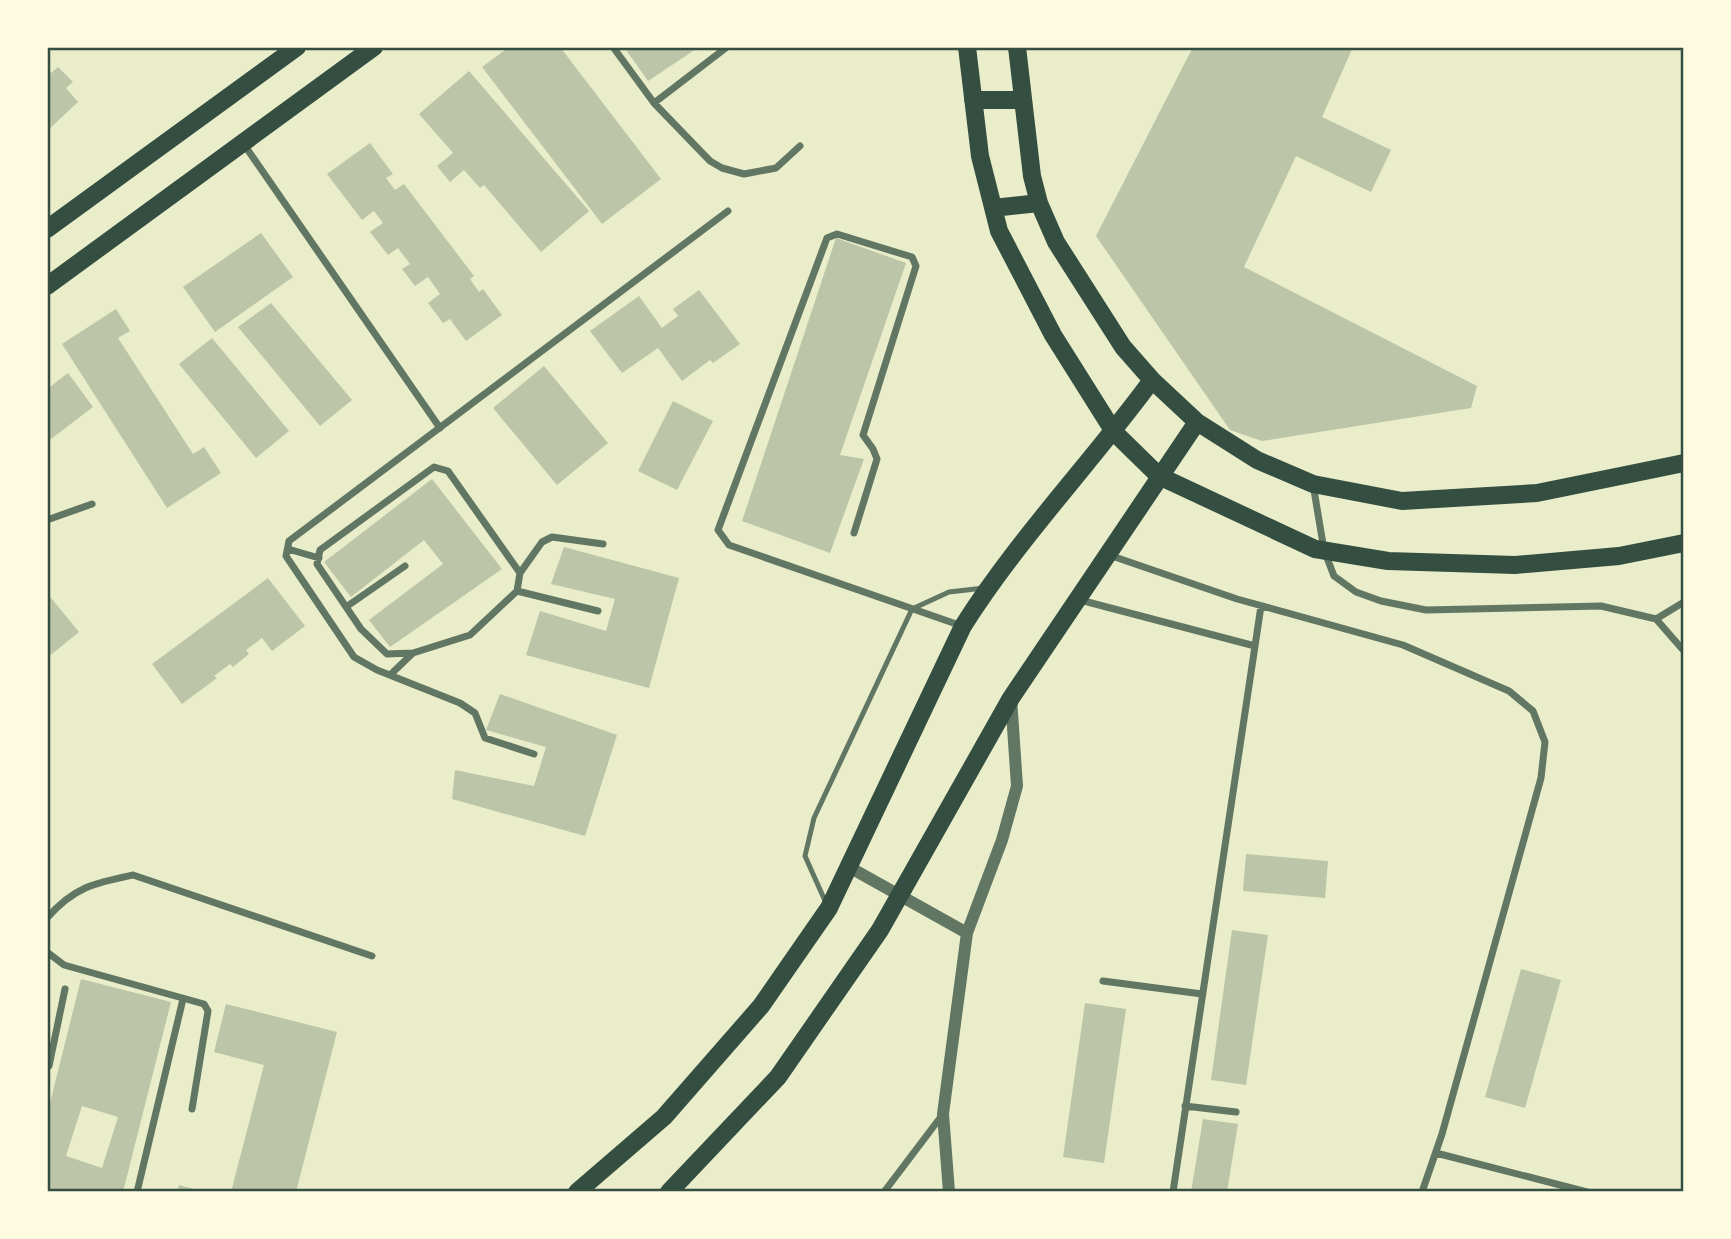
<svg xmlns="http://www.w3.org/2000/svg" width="1731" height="1239" viewBox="0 0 1731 1239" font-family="Overpass,sans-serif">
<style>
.building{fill:#bcc5a7;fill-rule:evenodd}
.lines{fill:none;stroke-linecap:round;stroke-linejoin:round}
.service{stroke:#617663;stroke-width:5}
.minor{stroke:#617663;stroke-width:7}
.tertiary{stroke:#617663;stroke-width:12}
.primary{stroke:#344e41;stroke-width:18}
.neatline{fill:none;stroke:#344e41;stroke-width:2.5}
</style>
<rect width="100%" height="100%" fill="#e9edc9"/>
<path class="building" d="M509,47H560L661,179L602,224L482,67Z
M624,47H699L648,81Z
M1193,47H1353L1322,117L1391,150L1371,192L1296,156L1244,267L1477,386L1471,408L1262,441L1230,430L1096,236Z
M58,67L73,82L66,88L78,102L47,131V69L51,73Z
M469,71L589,211L541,252L484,185L480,188L464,170L450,182L437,166L453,153L419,114Z
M370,143L393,174L386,178L395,190L404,184L474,276L470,279L479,292L483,289L502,315L466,341L450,319L443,323L428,303L440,294L428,277L415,286L402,269L410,264L398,248L388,255L370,232L383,223L374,211L362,220L327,174Z
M261,233L293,277L215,332L183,287Z
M836,238L906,263L840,455L864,459L830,553L742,521Z
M699,290L740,344L713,363L710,360L682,381L658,348L622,373L590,331L639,296L662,328L678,316L673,309Z
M271,303L352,400L320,426L238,327Z
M116,309L130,331L118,338L193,454L204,447L221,473L167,508L62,344Z
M212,338L289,431L256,458L179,364Z
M544,366L608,443L557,485L493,408Z
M68,373L93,407L47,442V389Z
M673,401L713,421L677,490L638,471Z
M432,479L502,569L390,647L369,620L443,564L424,540L351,597L324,562Z
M564,547L679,578L649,688L526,655L540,611L606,631L615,599L551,584Z
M268,578L305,626L272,651L262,638L246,650L249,654L233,667L230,664L214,676L217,678L182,704L152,664Z
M47,593L79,632L47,658Z
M500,694L617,735L585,836L452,799L455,770L534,786L546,747L486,730Z
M1246,854L1328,861L1325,898L1243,891Z
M1232,930L1268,935L1246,1085L1211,1080Z
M1521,969L1561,980L1525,1108L1485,1097Z
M81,979L171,1002L123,1192H47V1115ZM82,1106L118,1117L102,1168L66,1156Z
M1085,1003L1126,1009L1104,1163L1063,1157Z
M226,1004L337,1032L296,1192H231L264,1065L214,1052Z
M1203,1119L1238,1124L1227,1192H1191Z
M179,1185L201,1191V1192H177Z"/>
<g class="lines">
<path class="service" d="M826,903L805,856L814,818L912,609L949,592L984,588"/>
<path class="minor" d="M613,47L654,103L727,47
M654,103L710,161L722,168L744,174L776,168L800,146
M243,143L440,428
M1313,484L1324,550L1334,576L1356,592L1381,601L1426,610L1601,606L1656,619L1684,651
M47,520L92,504
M854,533L877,459L873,449L863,435L916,266L912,257L837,234L827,238L718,530L729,545L962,626
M288,549L319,558
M1109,555L1237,599L1403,645L1509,691L1533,711L1545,742L1541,778L1442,1134L1422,1192
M520,573L542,542L552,537L603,544
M517,591L598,611
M1080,600L1255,646
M346,607L405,566
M1656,619L1684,602
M390,675L413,653L470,635L517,591L520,573L448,471L434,467L320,550L317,564L361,629L387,654L413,653
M534,754L485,738L475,713L460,703L377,670L354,657L286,556L289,541L728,211
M47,918C74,887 94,883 133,875L372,956
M47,952L64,965L204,1004L208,1011L192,1109
M1103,981L1202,994
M47,1065L49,1066L65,989
M1185,1106L1236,1112
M1436,1153L1587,1192
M137,1192L183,999
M884,1192L943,1114
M1173,1192L1261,606"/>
<path class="tertiary" d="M849,867L967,933
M949,1192L943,1114L967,933L1002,840L1017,786L1011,698"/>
<path class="primary" d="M967,47L980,156L999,231L1053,335L1114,432L1159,476L1315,549L1388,561L1515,565L1619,556L1684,543
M1017,47L1032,176L1039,203L1056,242L1123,347L1152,380L1197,422L1257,460L1313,484L1402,501L1537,493L1684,463
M973,100H1022
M993,208L1039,203
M47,229L297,47
M47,286L374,47
M577,1192L664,1117L761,1006L829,908L963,626C1018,539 1091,463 1152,380
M669,1192L778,1077L880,930L1011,698L1197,422"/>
</g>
<rect width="1731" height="1239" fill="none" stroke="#fefae0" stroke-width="98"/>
<rect x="49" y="49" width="1633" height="1141" class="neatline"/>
</svg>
